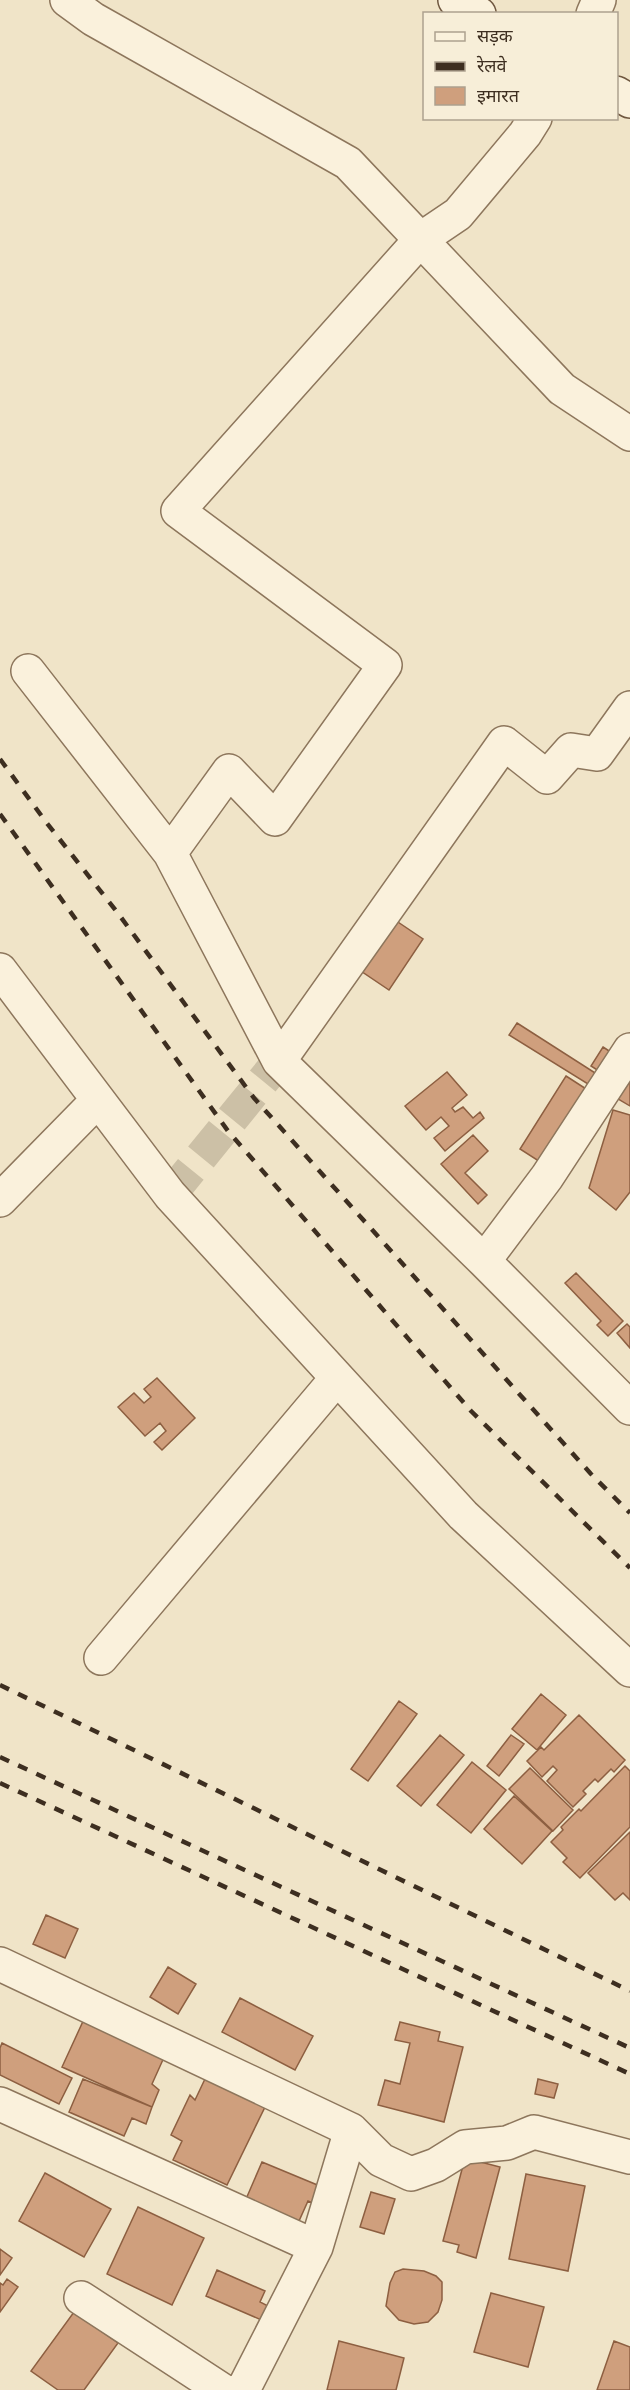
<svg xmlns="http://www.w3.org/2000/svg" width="630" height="2390" viewBox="0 0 630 2390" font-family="Georgia,'Noto Sans Devanagari',serif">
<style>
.building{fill:#cf9f7d;stroke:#8d5f41;stroke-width:1.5}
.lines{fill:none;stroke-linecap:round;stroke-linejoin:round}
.street-tunnel{stroke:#ccc0a6;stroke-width:33;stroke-dasharray:33 16;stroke-linecap:butt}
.street-casing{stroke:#8d765c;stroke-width:36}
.secondary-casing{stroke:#6f573f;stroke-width:36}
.street{stroke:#faf1dc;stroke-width:33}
.secondary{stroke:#faf1dc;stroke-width:33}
.rail{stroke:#3d2e20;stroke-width:4.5;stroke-dasharray:10 10;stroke-linecap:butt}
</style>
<rect width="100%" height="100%" fill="#f0e4c8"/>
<path class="building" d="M386,914L423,939L389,990L352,965Z
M517,1023L603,1078L596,1089L509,1035Z
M603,1047L620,1058L608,1077L591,1066Z
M630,1067V1106L613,1096Z
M447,1072L467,1095L452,1108L455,1112L463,1107L473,1118L480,1112L484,1118L445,1151L434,1138L449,1126L441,1117L426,1130L405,1106Z
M566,1076L594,1094L548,1167L520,1149Z
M613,1110L630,1115V1192L616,1210L589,1188Z
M473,1135L488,1151L465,1173L487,1195L478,1204L441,1164Z
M576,1273L623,1321L608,1336L597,1325L601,1321L565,1283Z
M627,1324L630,1327V1348L617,1333Z
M157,1378L195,1418L162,1450L154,1442L166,1431L160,1423L145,1436L118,1407L134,1393L144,1403L151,1397L144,1389Z
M541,1694L566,1715L537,1750L512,1729Z
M399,1701L417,1714L368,1781L351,1769Z
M579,1715L625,1760L614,1772L611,1769L598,1782L595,1779L583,1791L586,1794L573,1807L547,1781L557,1770L553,1766L542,1777L527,1761L541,1747L544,1750Z
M440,1735L464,1755L421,1806L397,1786Z
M511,1735L524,1744L499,1776L487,1766Z
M472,1762L506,1790L471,1833L437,1805Z
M625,1766L630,1771V1827L580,1878L563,1862L567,1858L551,1842L563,1830L561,1827L579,1809L581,1811Z
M530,1768L573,1810L553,1831L509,1789Z
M514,1796L552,1831L522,1864L484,1829Z
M630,1832V1900L623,1893L615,1900L588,1873Z
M46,1915L78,1929L65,1958L33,1944Z
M168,1967L196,1984L178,2014L150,1997Z
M240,1998L313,2036L295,2070L222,2032Z
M85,2017L166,2053L152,2084L159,2090L152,2107L62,2067Z
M400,2022L440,2032L438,2041L463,2047L444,2122L378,2105L385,2080L400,2084L410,2043L395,2040Z
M2,2043L72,2078L59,2104L0,2075V2048Z
M83,2079L152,2107L146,2124L132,2118L124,2136L69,2112Z
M205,2079L265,2107L227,2185L173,2160L182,2141L171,2135L190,2095L195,2100Z
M538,2079L558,2084L554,2098L535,2094Z
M465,2158L500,2167L476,2258L457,2252L459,2245L443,2241Z
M262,2162L327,2189L320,2206L308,2201L299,2221L246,2199Z
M45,2173L111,2209L84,2257L19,2221Z
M526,2174L585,2186L568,2271L509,2259Z
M371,2192L395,2199L384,2234L360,2227Z
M138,2207L204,2238L172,2305L107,2274Z
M0,2249L12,2258L0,2275Z
M403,2269L424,2271L436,2276L442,2282V2300L438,2312L428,2322L414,2324L399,2320L386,2306L390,2283L395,2272Z
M217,2270L265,2291L260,2302L272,2308L266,2322L206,2296Z
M7,2279L18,2287L0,2312V2283L3,2285Z
M491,2293L544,2307L528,2367L474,2352Z
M74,2312L118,2343L84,2390H58L31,2371Z
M339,2341L404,2358L396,2390H327Z
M614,2341L630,2347V2390H597Z"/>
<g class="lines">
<path class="street-tunnel" d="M170,1195L279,1061"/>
<defs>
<path id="street" d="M67,0L93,19L348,163L562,389L630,434
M593,14L599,0
M28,671L170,853L279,1061L484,1261L630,1408
M170,853L229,771L275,819L385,665L178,511L421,239L458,214L525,134L535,118
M0,970L170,1195L463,1515L630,1670
M279,1061L504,743L547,777L571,750L597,754L630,708
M0,1200L98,1100
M484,1261L547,1177L630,1050
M101,1658L337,1378
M0,1964L351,2130L316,2247L243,2390
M0,2104L316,2247
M351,2130L381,2160L411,2174L436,2165L465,2147L507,2143L534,2132L630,2157
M81,2298L222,2390"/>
<path id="secondary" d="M455,0L479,14
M616,93L630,101"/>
</defs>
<use href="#street" class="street-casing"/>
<use href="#secondary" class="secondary-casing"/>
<use href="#street" class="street"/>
<use href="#secondary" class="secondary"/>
<path class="rail" d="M0,759L46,822L117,912L254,1098L591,1474L630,1513
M0,814L228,1131L471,1411L630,1568
M0,1685L630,1991
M0,1757L630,2048
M0,1783L630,2074"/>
</g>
<rect x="423" y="12" width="195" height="108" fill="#f7eed8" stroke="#ada18e" stroke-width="1.5"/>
<rect x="435" y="32" width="30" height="9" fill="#faf1dc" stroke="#ada18e" stroke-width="1.5"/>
<text x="477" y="42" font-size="18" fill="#3d2e20">सड़क</text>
<rect x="435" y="62" width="30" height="9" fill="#3d2e20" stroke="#ada18e" stroke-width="1.5"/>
<text x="477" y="72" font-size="18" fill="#3d2e20">रेलवे</text>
<rect x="435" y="87" width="30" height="18" fill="#cf9f7d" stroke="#ada18e" stroke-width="1.5"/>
<text x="477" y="102" font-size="18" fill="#3d2e20">इमारत</text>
</svg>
